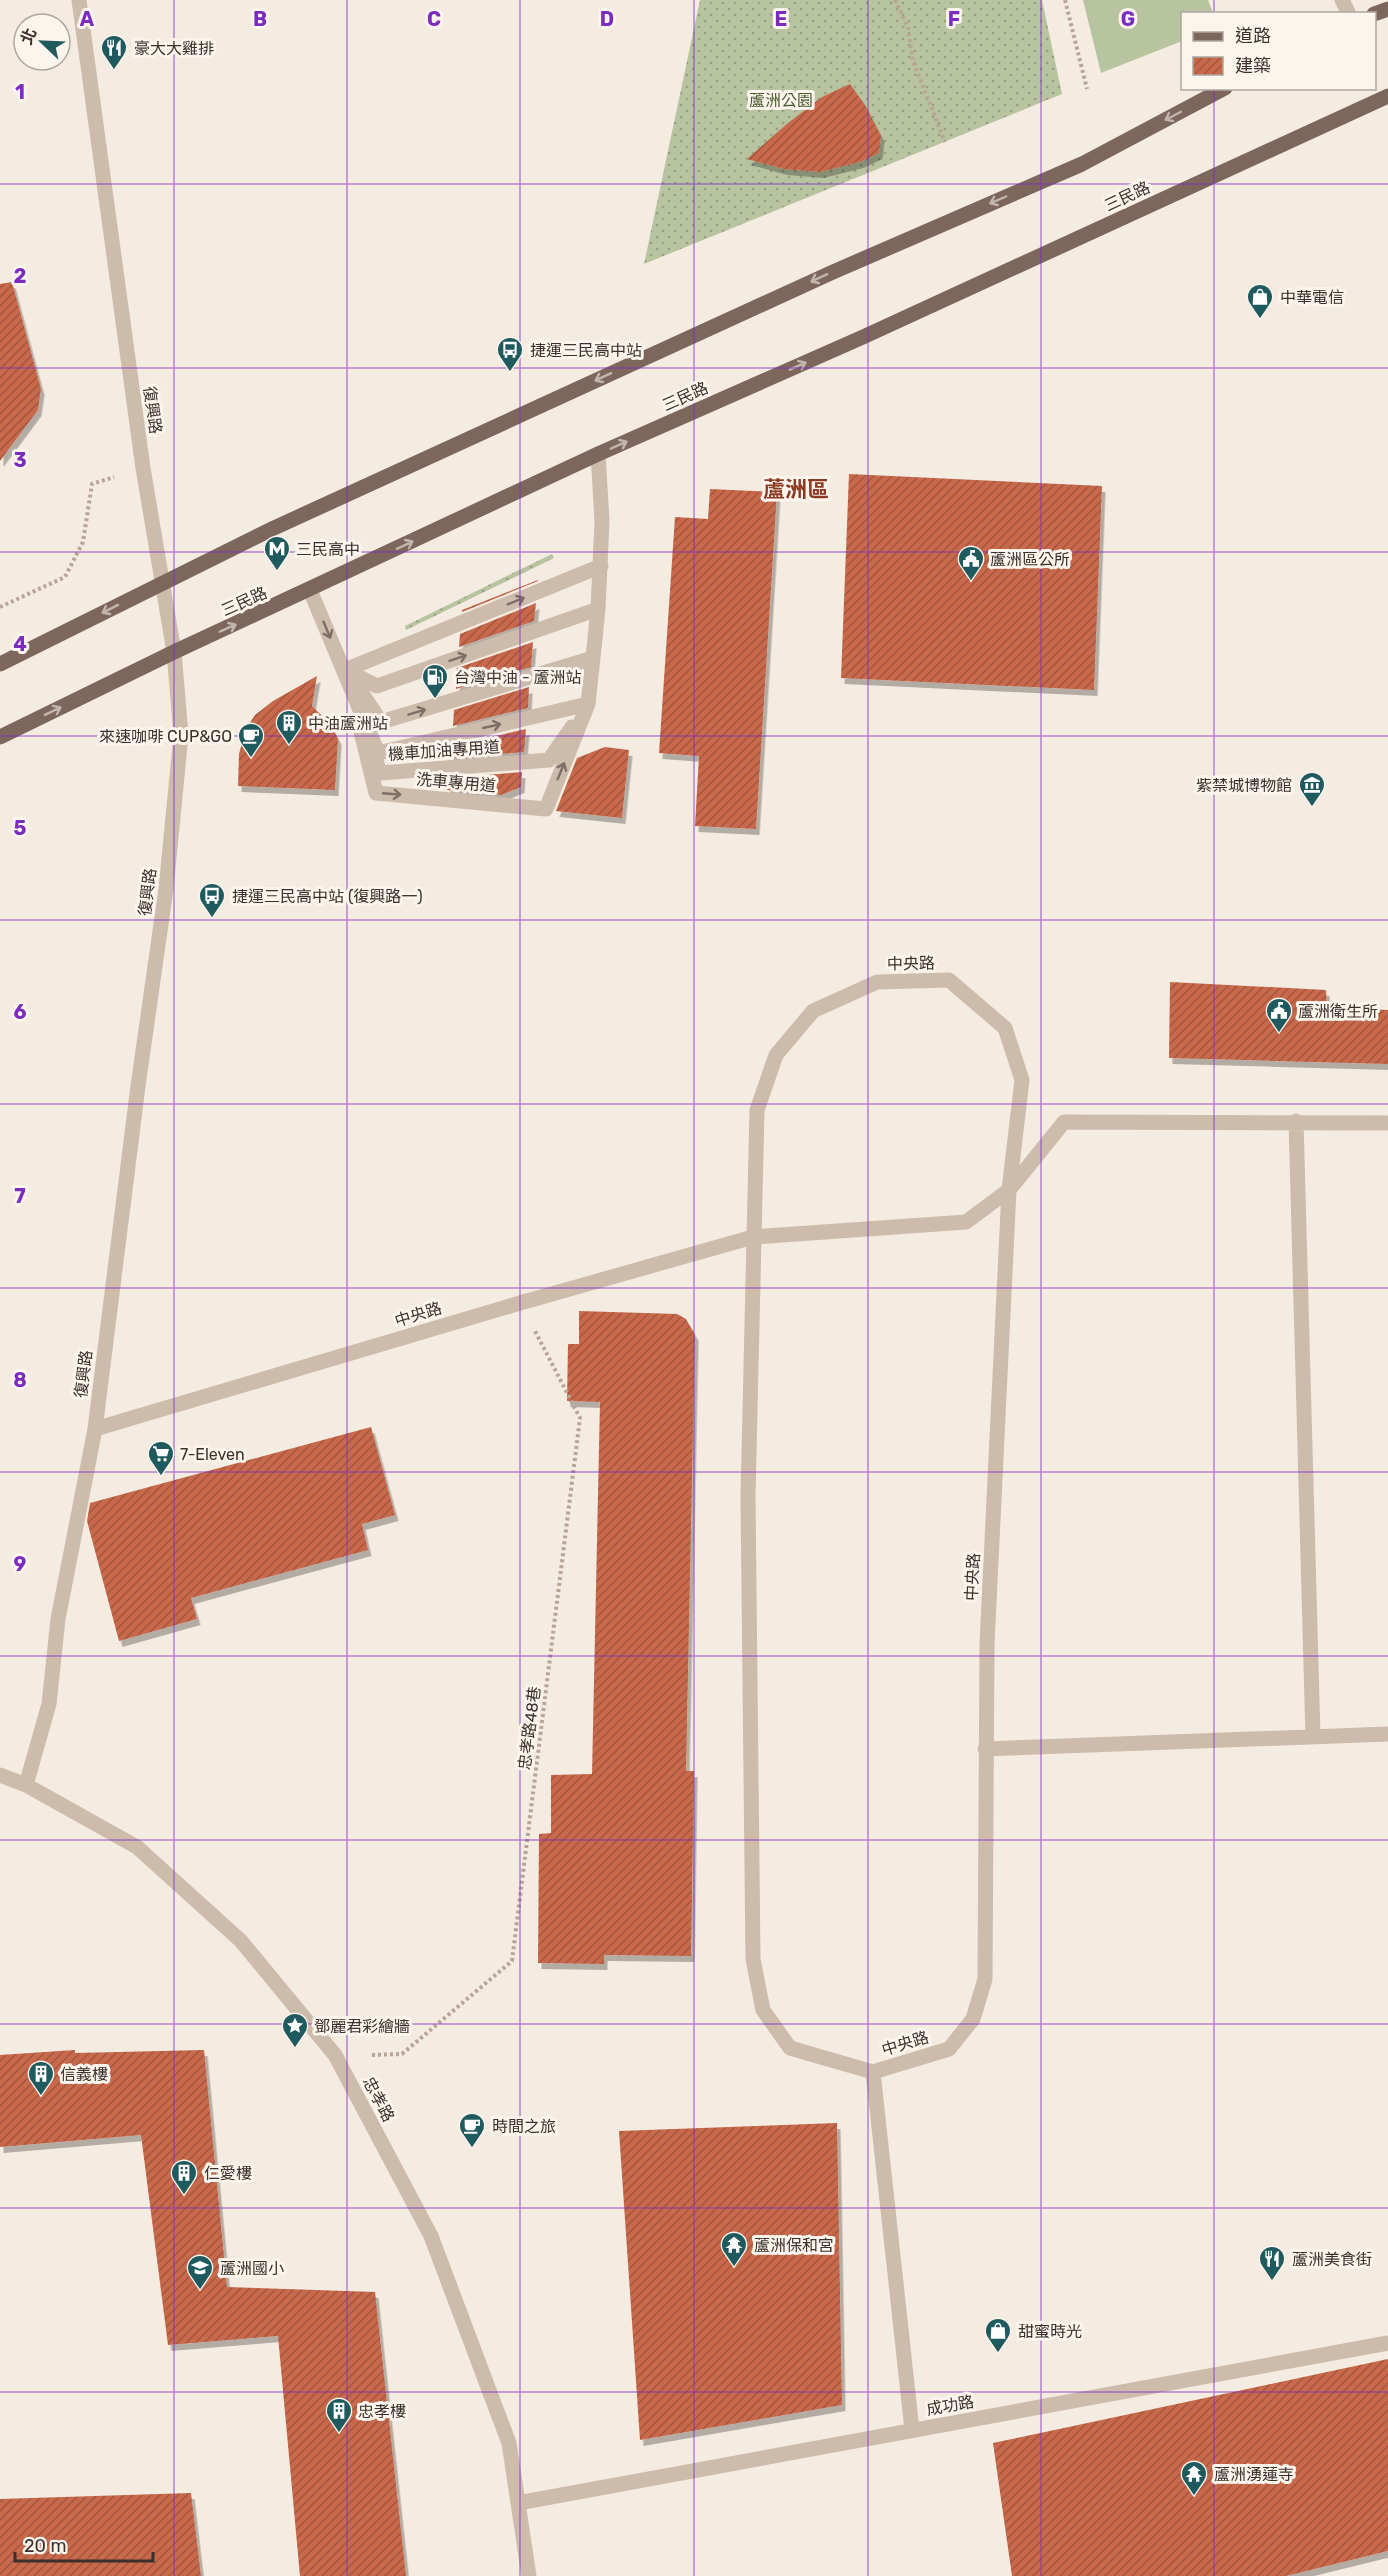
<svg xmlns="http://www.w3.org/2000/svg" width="1388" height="2576" viewBox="0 0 1388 2576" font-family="Rubik,'Noto Sans TC',sans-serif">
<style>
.grass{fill:url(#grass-dots)}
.pitch{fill:#b8c4a0}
.building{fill:url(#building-hatch);filter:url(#shadow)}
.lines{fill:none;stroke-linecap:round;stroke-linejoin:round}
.path{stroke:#b9a596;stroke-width:4;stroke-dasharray:3 3;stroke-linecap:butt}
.minor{stroke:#cdbbac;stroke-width:15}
.major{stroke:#7d675c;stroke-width:15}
.oneway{stroke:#c2b5ac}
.oneway2{stroke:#7d6f65}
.grid{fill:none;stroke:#7b2cbf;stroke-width:1.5;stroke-opacity:0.55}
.labels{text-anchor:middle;stroke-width:6;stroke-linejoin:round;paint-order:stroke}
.poi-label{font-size:16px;fill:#3b302b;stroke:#fbf5ee;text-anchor:start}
.park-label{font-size:16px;fill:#4a5a2e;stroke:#fbf5ee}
.street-label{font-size:16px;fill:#3b302b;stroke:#fbf5ee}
.district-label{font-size:22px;font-weight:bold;fill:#8c3b22;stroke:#fbf5ee}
.grid-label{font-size:20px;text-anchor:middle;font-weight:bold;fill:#7b2cbf;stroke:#fbf5ee;stroke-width:6;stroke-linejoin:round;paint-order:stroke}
</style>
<defs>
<pattern id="grass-dots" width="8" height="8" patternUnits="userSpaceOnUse" patternTransform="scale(1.5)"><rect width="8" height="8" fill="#b8c4a0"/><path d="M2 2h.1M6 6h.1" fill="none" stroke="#97a083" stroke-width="1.8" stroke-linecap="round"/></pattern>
<pattern id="building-hatch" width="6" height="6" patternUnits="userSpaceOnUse" patternTransform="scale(1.5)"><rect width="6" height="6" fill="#c8694b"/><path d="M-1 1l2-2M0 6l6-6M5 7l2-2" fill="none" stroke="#a4573f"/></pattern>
<filter id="shadow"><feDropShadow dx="3.5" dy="6" stdDeviation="0" flood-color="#0004"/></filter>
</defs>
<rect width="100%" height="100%" fill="#f4ebe1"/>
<path class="grass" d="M700,0H1042L1062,94L644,264Z
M552,554L554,558L406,630L405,626Z"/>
<path class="pitch" d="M1083,0H1208L1213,13L1182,14V41L1101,73Z"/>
<path class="building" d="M850,84L865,105L881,136L879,153L860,162L820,172L784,169L747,159L788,123L822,97Z
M12,282L41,389L38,410L0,461V284Z
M849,474L1102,486L1094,690L841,678Z
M710,489L777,492L756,829L695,826L699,756L659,753L675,517L708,519Z
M538,580V581L462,612V610Z
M536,603L534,621L459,647L460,634Z
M533,642L531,667L456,689L457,668Z
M317,676L312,706L331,725L338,739L335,790L238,786L239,754L246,729L255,715L273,701Z
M529,687L528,708L453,726L454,710Z
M526,729L524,752L450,758L451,746Z
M605,747L629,750L622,818L556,811L577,758Z
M522,772L521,787L501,795L447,790L448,778Z
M1170,982L1326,990L1327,1007L1388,1010V1064L1169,1058Z
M579,1311L677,1314L686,1319L695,1335L686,1771H694L691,1956L604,1955V1964L538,1963L539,1834L551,1833V1775L592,1774L600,1402L567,1401L568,1344H579Z
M371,1427L395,1515L362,1524L368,1550L191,1598L197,1619L119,1641L87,1521L90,1503Z
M75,2050V2053L204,2050L227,2287L375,2292L406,2576H300L278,2336L168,2345L141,2135L0,2147V2055Z
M837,2123L842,2405L640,2440L619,2131Z
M1388,2359V2551L1286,2576H1012L993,2443Z
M191,2493L201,2576H0V2499Z"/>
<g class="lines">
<path class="path" d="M895,0L908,28L913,61L945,142
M1065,0L1087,89
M0,607L65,577L83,542L92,484L114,477
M372,2055L402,2054L512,1961L580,1418L535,1331"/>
<path class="minor" d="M1342,0L1349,14
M310,590L378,753L588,704L593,658
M345,670L377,686L598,609L602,521L598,454
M345,670L601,566
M361,692L381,722L593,658L598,609
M360,728L376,793L546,809L588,704
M374,755L380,773L549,760L572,727
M949,980L1005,1028L1022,1080L1009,1190L987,1644L985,1979L973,2019L949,2049L873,2072L790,2048L763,2010L753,1959L748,1496L757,1110L776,1055L813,1011L877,982Z
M1296,1121L1313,1737
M95,1429L520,1303L753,1237L966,1222L1009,1190L1064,1122L1388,1123
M985,1749L1388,1734
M0,1775L26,1785L137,1847L241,1941L335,2055L431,2236L509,2443L529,2576
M26,1785L49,1704L58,1619L95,1429L138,1086L166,889L181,735L174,652L143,468L79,0
M873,2072L912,2430
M518,2503L1388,2343"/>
<path class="major" d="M1374,14L1388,9
M0,664L274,528L833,272L1082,164L1225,88
M0,737L174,652L598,454L863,337L1388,96"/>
</g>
<defs><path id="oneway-shaft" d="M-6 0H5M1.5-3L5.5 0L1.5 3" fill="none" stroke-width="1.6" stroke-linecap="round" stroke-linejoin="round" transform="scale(1.5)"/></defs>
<g class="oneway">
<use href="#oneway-shaft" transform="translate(1173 116) rotate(152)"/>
<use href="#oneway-shaft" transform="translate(998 200) rotate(157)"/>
<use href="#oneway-shaft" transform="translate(819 278) rotate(155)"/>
<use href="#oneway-shaft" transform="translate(798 366) rotate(-24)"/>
<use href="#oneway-shaft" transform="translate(603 377) rotate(155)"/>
<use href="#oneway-shaft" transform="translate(619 445) rotate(-24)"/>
<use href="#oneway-shaft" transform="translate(405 545) rotate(-25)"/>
<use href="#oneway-shaft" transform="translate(110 609) rotate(153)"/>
<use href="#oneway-shaft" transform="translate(228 628) rotate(-24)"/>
<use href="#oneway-shaft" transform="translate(53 711) rotate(-26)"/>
</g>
<g class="oneway2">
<use href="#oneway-shaft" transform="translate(516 601) rotate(-22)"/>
<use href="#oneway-shaft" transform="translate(327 630) rotate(67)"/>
<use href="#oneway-shaft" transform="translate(458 658) rotate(-19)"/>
<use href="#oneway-shaft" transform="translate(417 712) rotate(-17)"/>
<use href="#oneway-shaft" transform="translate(492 726) rotate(-13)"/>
<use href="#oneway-shaft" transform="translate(561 771) rotate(-68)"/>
<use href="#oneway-shaft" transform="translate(392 794) rotate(5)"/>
</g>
<path class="grid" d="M174,0V2576M347,0V2576M520,0V2576M694,0V2576M868,0V2576M1041,0V2576M1214,0V14M1214,88V2576M0,184H1388M0,368H1388M0,552H1388M0,736H1388M0,920H1388M0,1104H1388M0,1288H1388M0,1472H1388M0,1656H1388M0,1840H1388M0,2024H1388M0,2208H1388M0,2392H1388"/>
<defs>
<symbol id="restaurant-pin" viewBox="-11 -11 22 30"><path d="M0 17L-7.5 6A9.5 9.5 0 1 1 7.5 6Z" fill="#1f5a5e" stroke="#fbf5ee"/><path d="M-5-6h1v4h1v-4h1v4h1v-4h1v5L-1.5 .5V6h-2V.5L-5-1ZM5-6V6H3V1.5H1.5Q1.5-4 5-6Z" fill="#fff"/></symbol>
<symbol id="shop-pin" viewBox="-11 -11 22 30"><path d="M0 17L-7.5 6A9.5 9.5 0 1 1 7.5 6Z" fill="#1f5a5e" stroke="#fbf5ee"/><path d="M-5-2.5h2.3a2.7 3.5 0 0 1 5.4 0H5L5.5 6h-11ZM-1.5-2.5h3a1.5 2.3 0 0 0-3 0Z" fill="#fff"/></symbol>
<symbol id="bus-pin" viewBox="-11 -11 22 30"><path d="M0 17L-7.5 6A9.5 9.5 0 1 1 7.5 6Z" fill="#1f5a5e" stroke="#fbf5ee"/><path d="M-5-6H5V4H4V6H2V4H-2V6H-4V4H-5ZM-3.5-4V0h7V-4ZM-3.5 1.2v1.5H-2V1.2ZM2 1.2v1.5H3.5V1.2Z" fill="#fff"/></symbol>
<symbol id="metro-pin" viewBox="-11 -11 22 30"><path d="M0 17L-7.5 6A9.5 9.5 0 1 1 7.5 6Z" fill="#1f5a5e" stroke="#fbf5ee"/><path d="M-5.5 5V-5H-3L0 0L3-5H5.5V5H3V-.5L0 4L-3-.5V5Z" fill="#fff"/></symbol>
<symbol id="civic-pin" viewBox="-11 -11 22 30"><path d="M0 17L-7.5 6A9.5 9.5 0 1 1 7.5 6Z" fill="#1f5a5e" stroke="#fbf5ee"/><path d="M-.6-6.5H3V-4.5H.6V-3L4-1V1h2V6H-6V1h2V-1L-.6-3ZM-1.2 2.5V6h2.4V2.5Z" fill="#fff"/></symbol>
<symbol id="fuel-pin" viewBox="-11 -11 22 30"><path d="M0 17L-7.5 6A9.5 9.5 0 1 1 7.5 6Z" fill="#1f5a5e" stroke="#fbf5ee"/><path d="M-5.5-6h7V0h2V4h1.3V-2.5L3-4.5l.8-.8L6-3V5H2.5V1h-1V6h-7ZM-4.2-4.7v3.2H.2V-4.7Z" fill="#fff"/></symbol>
<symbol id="building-pin" viewBox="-11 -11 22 30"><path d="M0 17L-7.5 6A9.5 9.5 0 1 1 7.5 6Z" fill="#1f5a5e" stroke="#fbf5ee"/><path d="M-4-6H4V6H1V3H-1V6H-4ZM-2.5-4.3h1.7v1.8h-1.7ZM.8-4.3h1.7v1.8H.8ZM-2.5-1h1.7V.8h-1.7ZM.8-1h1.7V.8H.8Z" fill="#fff"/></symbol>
<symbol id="cafe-pin" viewBox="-11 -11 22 30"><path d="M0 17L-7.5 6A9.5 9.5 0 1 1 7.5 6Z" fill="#1f5a5e" stroke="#fbf5ee"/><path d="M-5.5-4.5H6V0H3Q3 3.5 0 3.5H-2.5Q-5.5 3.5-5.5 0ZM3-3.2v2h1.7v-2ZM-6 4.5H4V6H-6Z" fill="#fff"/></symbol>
<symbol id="museum-pin" viewBox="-11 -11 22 30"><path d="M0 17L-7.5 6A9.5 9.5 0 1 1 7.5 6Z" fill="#1f5a5e" stroke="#fbf5ee"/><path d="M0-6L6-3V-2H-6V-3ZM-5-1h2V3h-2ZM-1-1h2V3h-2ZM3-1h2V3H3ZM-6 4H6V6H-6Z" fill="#fff"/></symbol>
<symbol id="supermarket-pin" viewBox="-11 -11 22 30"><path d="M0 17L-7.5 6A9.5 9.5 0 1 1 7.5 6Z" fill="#1f5a5e" stroke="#fbf5ee"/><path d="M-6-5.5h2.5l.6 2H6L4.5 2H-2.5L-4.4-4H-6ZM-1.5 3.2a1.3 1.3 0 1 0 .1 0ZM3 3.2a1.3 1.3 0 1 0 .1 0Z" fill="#fff"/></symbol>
<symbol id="sight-pin" viewBox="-11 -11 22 30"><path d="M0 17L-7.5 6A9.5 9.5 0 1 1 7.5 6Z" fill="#1f5a5e" stroke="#fbf5ee"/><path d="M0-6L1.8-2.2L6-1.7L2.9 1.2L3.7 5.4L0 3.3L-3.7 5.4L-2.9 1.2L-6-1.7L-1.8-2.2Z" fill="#fff"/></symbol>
<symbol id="temple-pin" viewBox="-11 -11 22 30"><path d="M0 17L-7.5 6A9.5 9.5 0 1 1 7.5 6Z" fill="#1f5a5e" stroke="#fbf5ee"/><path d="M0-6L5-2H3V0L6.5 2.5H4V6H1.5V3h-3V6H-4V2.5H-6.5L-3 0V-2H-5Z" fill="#fff"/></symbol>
<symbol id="school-pin" viewBox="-11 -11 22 30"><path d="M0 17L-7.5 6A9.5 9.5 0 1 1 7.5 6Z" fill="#1f5a5e" stroke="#fbf5ee"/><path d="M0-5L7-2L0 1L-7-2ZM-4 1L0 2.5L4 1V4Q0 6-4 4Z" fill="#fff"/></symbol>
</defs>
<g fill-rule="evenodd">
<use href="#restaurant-pin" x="99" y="33" width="30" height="40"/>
<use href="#shop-pin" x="1245" y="282" width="30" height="40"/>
<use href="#bus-pin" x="495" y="335" width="30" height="40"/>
<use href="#metro-pin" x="262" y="534" width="30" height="40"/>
<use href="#civic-pin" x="956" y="544" width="30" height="40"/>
<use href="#fuel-pin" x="420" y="662" width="30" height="40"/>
<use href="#building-pin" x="274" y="708" width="30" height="40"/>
<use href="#cafe-pin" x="236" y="721" width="30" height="40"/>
<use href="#museum-pin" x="1297" y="770" width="30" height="40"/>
<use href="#bus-pin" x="197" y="881" width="30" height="40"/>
<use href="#civic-pin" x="1264" y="996" width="30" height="40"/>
<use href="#supermarket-pin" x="146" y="1439" width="30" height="40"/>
<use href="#sight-pin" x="280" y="2011" width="30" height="40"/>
<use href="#building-pin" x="26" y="2059" width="30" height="40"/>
<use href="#cafe-pin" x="457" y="2111" width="30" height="40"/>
<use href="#building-pin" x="169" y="2158" width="30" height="40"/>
<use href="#temple-pin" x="719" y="2230" width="30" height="40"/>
<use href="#restaurant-pin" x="1257" y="2244" width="30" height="40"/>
<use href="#school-pin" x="185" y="2253" width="30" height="40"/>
<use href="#shop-pin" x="983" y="2316" width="30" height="40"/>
<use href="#building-pin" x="324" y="2396" width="30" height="40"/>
<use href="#temple-pin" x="1179" y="2459" width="30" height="40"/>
</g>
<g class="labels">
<g class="poi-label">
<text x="134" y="54">豪大大雞排</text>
<text x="1280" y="303">中華電信</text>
<text x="530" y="356">捷運三民高中站</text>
<text x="296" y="555">三民高中</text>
<text x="990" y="565">蘆洲區公所</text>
<text x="454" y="683">台灣中油 - 蘆洲站</text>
<text x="308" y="729">中油蘆洲站</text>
<text x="232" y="742" text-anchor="end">來速咖啡 CUP&amp;GO</text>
<text x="1292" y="791" text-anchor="end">紫禁城博物館</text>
<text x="232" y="902">捷運三民高中站 (復興路一)</text>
<text x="1298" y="1017">蘆洲衛生所</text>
<text x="180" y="1460">7-Eleven</text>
<text x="314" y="2032">鄧麗君彩繪牆</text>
<text x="60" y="2080">信義樓</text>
<text x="492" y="2132">時間之旅</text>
<text x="204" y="2179">仁愛樓</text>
<text x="754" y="2251">蘆洲保和宮</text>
<text x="1292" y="2265">蘆洲美食街</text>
<text x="220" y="2274">蘆洲國小</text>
<text x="1018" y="2337">甜蜜時光</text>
<text x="358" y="2417">忠孝樓</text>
<text x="1214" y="2480">蘆洲湧蓮寺</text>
</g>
<g class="park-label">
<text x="781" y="106">蘆洲公園</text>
</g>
<g class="street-label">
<text transform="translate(1127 196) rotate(-25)" y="6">三民路</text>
<text transform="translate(685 396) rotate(-24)" y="6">三民路</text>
<text transform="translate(153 410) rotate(82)" y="6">復興路</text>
<text transform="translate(244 601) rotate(-24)" y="6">三民路</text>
<text transform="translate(444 750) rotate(-4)" y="6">機車加油專用道</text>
<text transform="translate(456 782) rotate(5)" y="6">洗車專用道</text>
<text transform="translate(147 892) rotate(-83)" y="6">復興路</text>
<text transform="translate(911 963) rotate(-1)" y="6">中央路</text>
<text transform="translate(418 1314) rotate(-17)" y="6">中央路</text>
<text transform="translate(83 1374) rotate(-83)" y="6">復興路</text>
<text transform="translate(972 1577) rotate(-87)" y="6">中央路</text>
<text transform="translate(529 1728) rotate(-83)" y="6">忠孝路48巷</text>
<text transform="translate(905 2043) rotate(-17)" y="6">中央路</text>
<text transform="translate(379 2099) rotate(62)" y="6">忠孝路</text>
<text transform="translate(950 2405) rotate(-10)" y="6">成功路</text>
</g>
<g class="district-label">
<text x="796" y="497">蘆洲區</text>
</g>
</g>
<g class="grid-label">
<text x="87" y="26">A</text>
<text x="260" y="26">B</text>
<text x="434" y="26">C</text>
<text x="607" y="26">D</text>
<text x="781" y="26">E</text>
<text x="954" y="26">F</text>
<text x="1128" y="26">G</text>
<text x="20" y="99">1</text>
<text x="20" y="283">2</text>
<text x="20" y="467">3</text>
<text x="20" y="651">4</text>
<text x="20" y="835">5</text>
<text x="20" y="1019">6</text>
<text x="20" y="1203">7</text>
<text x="20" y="1387">8</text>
<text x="20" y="1571">9</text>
</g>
<rect x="1181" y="12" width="195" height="78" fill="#fbf5ee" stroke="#aea6a0" stroke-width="1.5"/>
<rect x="1193" y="32" width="30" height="9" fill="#7d675c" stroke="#aea6a0" stroke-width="1.5"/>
<text x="1235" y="42" font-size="18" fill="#3b302b">道路</text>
<rect x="1193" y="57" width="30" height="18" fill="url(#building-hatch)" stroke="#aea6a0" stroke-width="1.5"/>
<text x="1235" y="72" font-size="18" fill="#3b302b">建築</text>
<g transform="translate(42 42) rotate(293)"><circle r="28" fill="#fbf5ee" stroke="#aea6a0" stroke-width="1.5"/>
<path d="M0-4.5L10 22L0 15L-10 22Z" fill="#1f5a5e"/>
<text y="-9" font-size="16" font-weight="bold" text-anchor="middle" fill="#3b302b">北</text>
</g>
<path d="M15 2552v9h138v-9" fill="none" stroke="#3b302b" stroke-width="3"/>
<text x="24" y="2552" font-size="18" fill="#3b302b" stroke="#fbf5ee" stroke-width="4.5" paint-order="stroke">20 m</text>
</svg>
